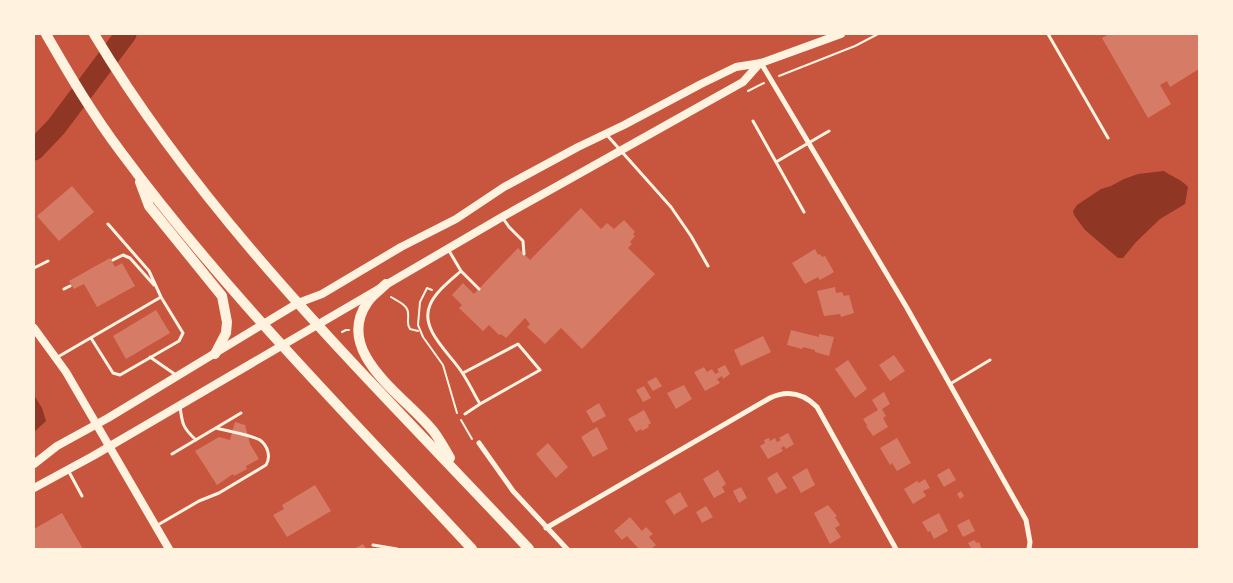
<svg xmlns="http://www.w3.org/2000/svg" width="1233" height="583" viewBox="0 0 1233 583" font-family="Figtree,sans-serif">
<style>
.water{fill:#8f3625}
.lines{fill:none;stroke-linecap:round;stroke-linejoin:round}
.river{stroke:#8f3625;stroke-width:21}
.building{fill:#d67c66}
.path{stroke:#fff3e0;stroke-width:2}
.service{stroke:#fff3e0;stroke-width:3}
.minor{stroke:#fff3e0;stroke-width:5}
.tertiary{stroke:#fff3e0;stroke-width:8}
.trunk{stroke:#fff3e0;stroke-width:10}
</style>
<rect width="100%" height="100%" fill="#c8553d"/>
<path class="water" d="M116,34H137L122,51H118L112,42L113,37Z
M98,62L104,70L90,89L84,80Z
M1164,171C1172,177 1181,179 1188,187L1185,204L1160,219L1136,242L1123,258H1118L1085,230L1074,215L1073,211L1077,205L1101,189L1111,186L1124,179L1138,174Z
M34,395L42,408L46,421L34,432Z"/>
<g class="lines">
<path class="river" d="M34,150L56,127L126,34"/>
</g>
<path class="building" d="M1109,34H1199V69L1170,87L1167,81L1160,85L1171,104L1148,118L1102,38Z
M72,186L94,212L59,241L37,216Z
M581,208L601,229L607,223L614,229L624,220L635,232L633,234L635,236L630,242L632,244L628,248L655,274L582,349L561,328L545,344L527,327L530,324L525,318L506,338L501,334L499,335L489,325L483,331L459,308L462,305L452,295L463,283L474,294L518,248L530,260Z
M815,249L818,255L820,254L822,257L825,256L834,272L820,280L818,277L805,284L792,263Z
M110,258L115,267L122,263L135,286L97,307L84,284L74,289L69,281Z
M835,287L836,293L842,292L844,296L849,295L854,313L841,317L840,314L824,316L817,291Z
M156,310L170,333L126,359L113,336Z
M791,330L819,337V334L834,337L829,356L815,352V350L803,347L802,349L787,345Z
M763,336L771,352L741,366L734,350Z
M894,355L905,371L890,381L879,365Z
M848,360L867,389L855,398L835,369Z
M725,365L730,374L723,379L722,376L717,379L720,383L705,391L694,372L704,367L707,372L712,369L715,374L719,372L717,369Z
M656,377L662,386L653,391L647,382Z
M684,385L692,399L676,409L667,393Z
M644,386L651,398L643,402L636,390Z
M884,392L890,404L882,409L886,416L883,418L888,427L873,436L866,426L867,425L863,419L878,410L872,400Z
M599,403L606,416L593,423L586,411Z
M644,410L651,423L648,425L649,427L642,431L641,429L636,432L628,419Z
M235,422L245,425L250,444L259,459L246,466L247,469L234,476L233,474L217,485L195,451L219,437L230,440Z
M597,427L608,449L593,457L581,437Z
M788,433L794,444L786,449L784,446L781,448L783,451L768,459L760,446L765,443L764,440L769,438L770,441L775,438L777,442L781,440L779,438Z
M897,438L911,463L897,471L892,463L890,465L880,448Z
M548,443L568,467L556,478L536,454Z
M807,468L815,485L801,493L792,477Z
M949,468L956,480L944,487L937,475Z
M718,470L726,484L722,487L725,492L714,498L703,479Z
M777,472L787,488L776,494L767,478Z
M925,479L930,488L923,491L926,496L913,504L904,489L917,481L919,483Z
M315,485L331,511L287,537L273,515L284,509L282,505Z
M741,487L747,498L739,503L733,491Z
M961,491L964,496L960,499L957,494Z
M680,492L688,506L674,515L665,501Z
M828,505L837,516L835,517L840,525L835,528L841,537L830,544L814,513Z
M706,506L713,517L702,523L696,512Z
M62,513L83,549H34V529Z
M939,513L948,531L934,539L930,531L928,532L922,522Z
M630,517L642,531L646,527L653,534L649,537L656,545L651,549H639L627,536L622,540L614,531Z
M969,519L975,531L963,537L957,525Z
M974,540L977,543L979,542L982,549H968L971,548L968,543Z
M363,544L366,549H354Z"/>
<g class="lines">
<path class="path" d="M779,76L855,46L878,34
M748,91L764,83
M432,290L427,288L420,302L418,325L423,337L443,365L457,413
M391,297C397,301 408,305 408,313C409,320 406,323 410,329L418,331
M342,332L346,330H349
M461,420L472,439"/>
<path class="service" d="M1048,34L1108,138
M753,121L804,212
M606,134L671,207L691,236L708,266
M776,162L829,131
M502,217L509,227L523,241L524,254
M448,249L461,271L479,289
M113,260L123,255L130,258L154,285
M34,268L48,261
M461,271C451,280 435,292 430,305C419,330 451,354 463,374C469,383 474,394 480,404L540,370L518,344L463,373
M64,289L70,286
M91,338L113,373L120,375L179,341L183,333L161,297L149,271L108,224
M150,357L176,375
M56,358L161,297
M950,384L990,360
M180,406C182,424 183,428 196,440
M465,414L480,404
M172,454L241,413
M68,470L82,496
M156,526L199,501L219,493L266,465C271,457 268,446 260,440C251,435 227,431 216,428
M373,545L397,549"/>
<path class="minor" d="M761,63L907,308L1026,520L1030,542L1029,549
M479,443L513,491L567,549
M546,528L770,398C787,390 803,393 817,407L896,549"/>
<path class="tertiary" d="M34,328L66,372L169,549
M34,464L57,446L108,418L298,303L322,294L401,247L456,219L504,187L578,147L624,125L701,84L736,67L761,63L841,34
M34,488L93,456L502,217L743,82L760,63"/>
<path class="trunk" d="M46,34C69,74 93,115 121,152C226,294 352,419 472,549
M94,34C210,228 376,385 529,549
M140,182L149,206L222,296L227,322L226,333L215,354
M386,284C380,290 371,296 367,303C333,354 407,397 434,432C440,440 445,449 450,458"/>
</g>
<rect width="1233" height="583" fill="none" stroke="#fff3e0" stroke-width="70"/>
</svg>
